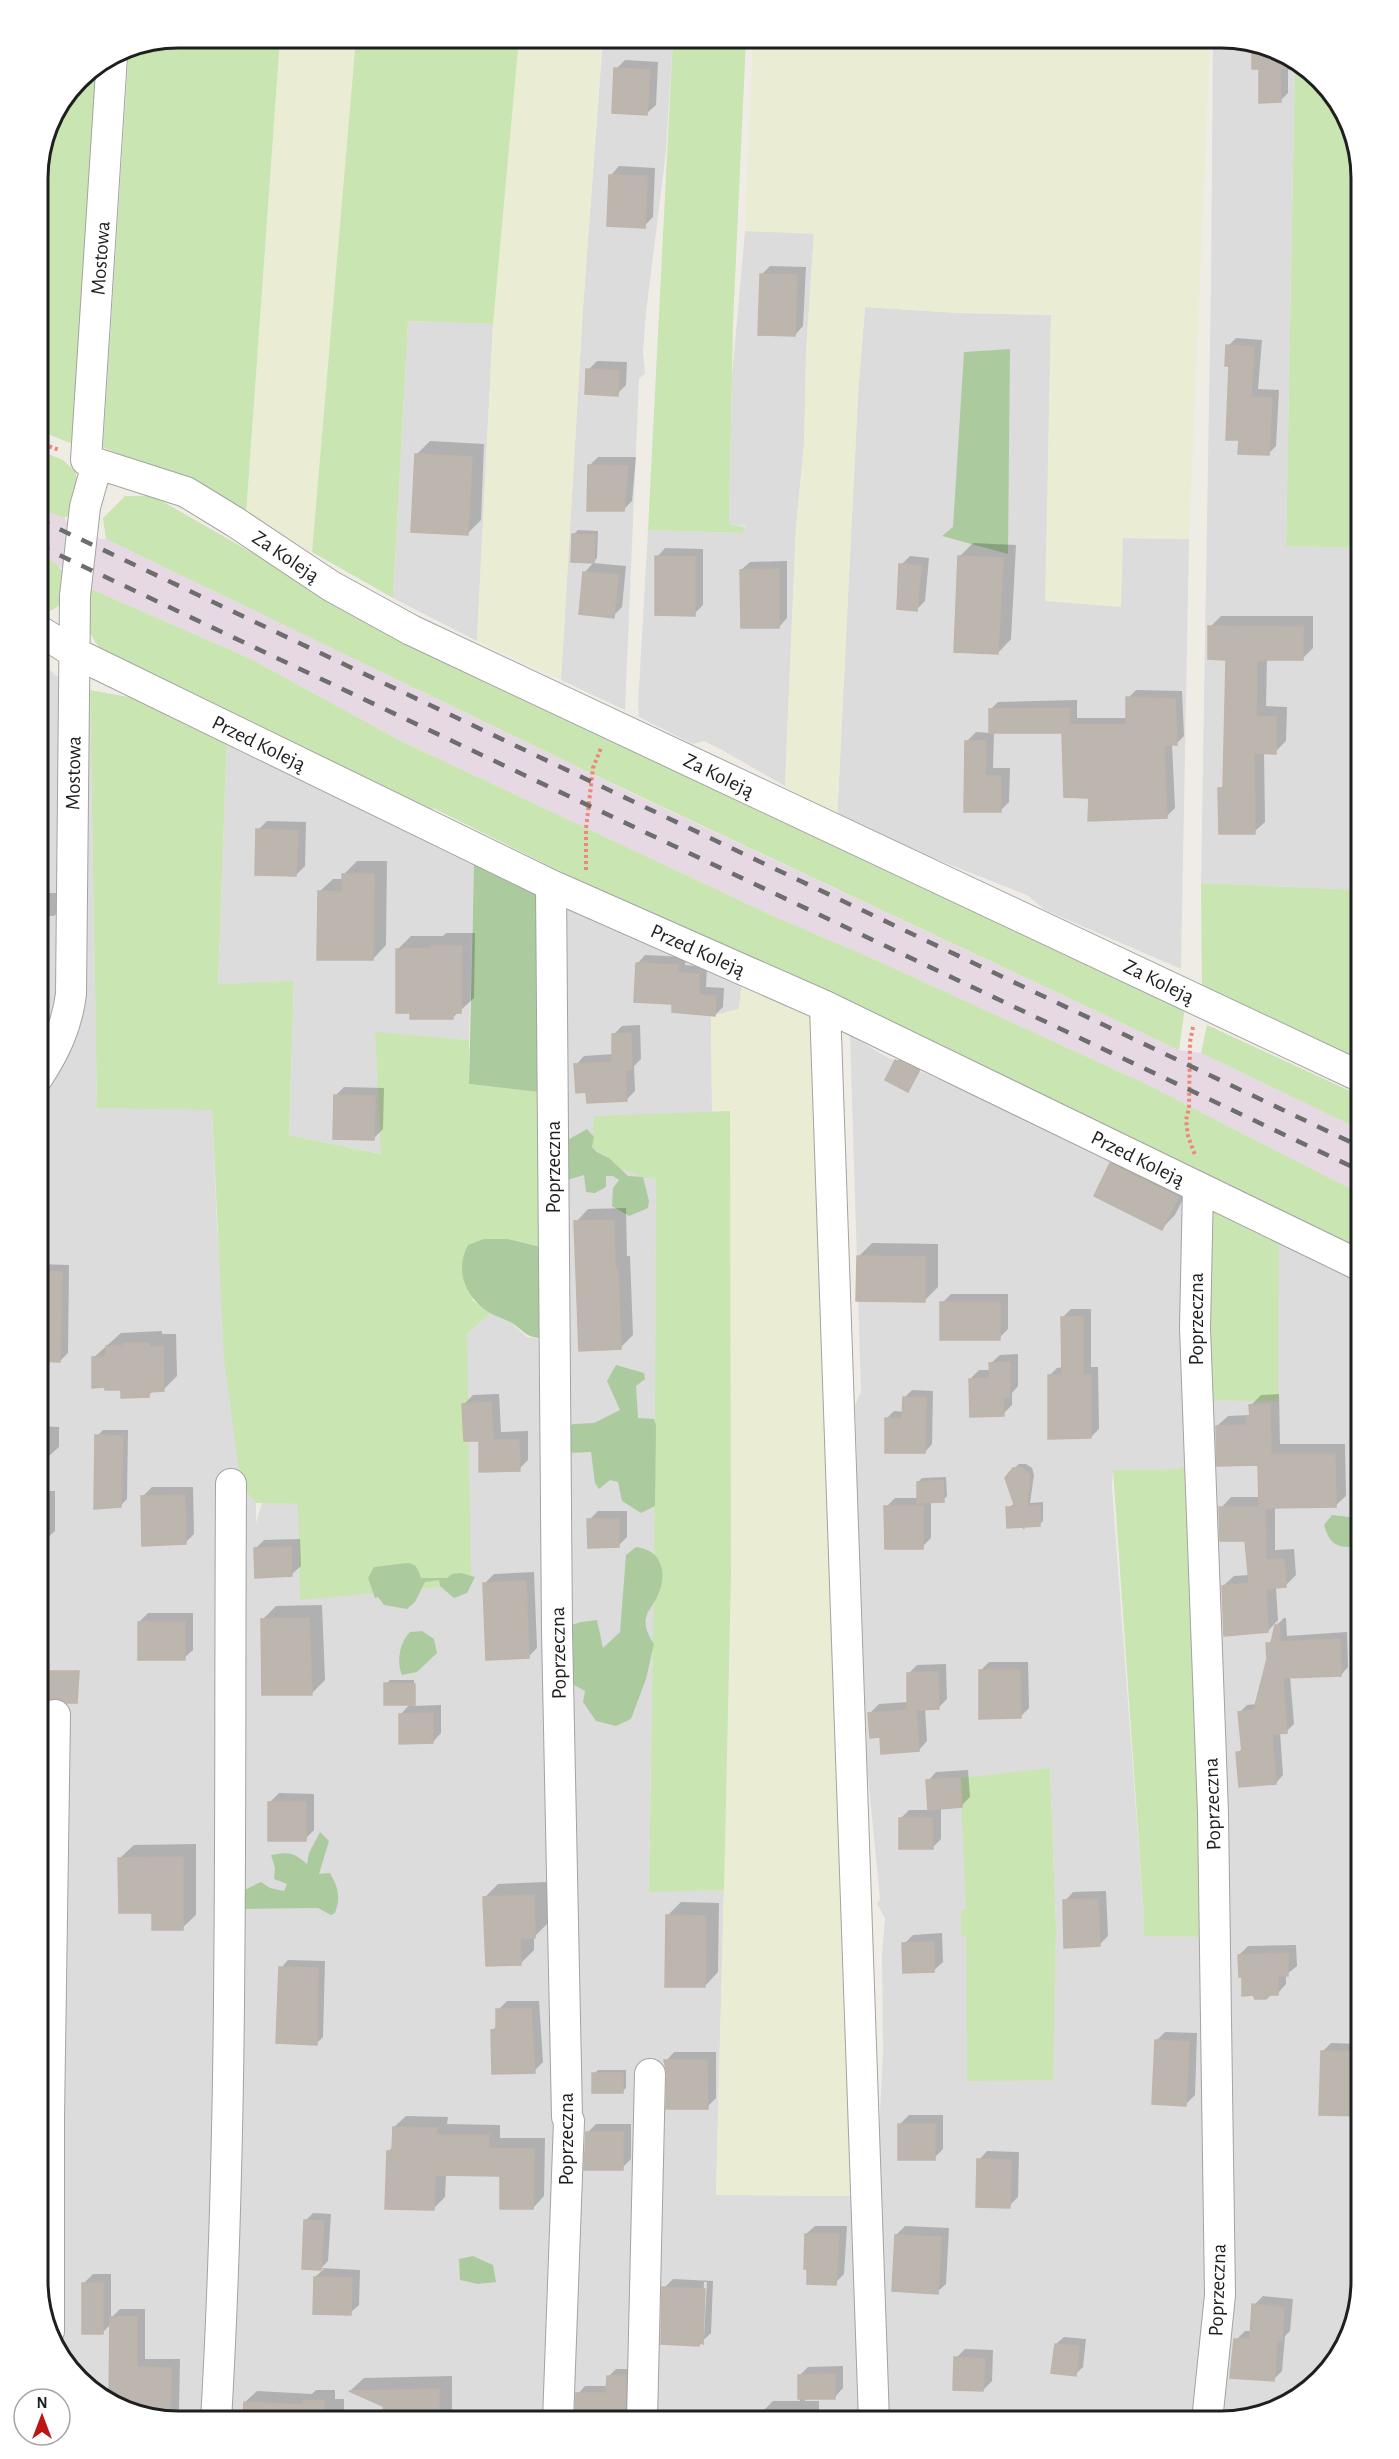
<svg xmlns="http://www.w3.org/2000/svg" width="1399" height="2459" viewBox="0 0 1399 2459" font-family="'Alegreya Sans',sans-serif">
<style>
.residential{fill:#dddcdc;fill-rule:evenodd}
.industrial{fill:#e7d9e4}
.farmland{fill:#eaecd3}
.grass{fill:#c9e5b1}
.forest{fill:#abcb9f}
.shadow{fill:#0003;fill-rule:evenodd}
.building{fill:#bcb6af;stroke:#bfb4aa;stroke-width:1.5}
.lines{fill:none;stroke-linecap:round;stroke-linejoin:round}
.minor-casing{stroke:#a3a3a3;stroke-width:32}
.path{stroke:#ee8778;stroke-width:4;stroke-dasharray:3 3;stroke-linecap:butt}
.minor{stroke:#fff;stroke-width:30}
.rail{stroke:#6d6d6d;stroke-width:4.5;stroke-dasharray:12 12;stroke-linecap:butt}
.labels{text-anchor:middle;stroke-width:4.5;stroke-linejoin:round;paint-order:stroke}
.street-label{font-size:21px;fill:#1f1f1f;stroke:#fff}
.rim{fill:none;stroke:#1f1f1f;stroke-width:3}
</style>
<rect width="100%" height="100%" fill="#efece6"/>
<path class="residential" d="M603,38H673L666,151L646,313L643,352L645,373L639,379L625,710L561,680L583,308Z
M1213,38H1230L1295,60L1286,546L1361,548V890L1201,883L1211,283Z
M745,231L814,233L806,354L804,445L796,527L785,786L722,750L704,741L693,744L639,717L638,705L648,530L741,533L746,526L729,524L732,377Z
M865,307L959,313L1051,315L1046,601L1123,538L1189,539L1181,969L1045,910L1027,895L837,820L858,394Z
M408,321L493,324L477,641L393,598Z
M38,658L55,675L90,690L97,1107L212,1108L217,1227L241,1486L256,1503V1523L262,1503L298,1504L466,1375L467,1334L491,1313L512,1323L527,1337L543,1339L551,890L742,981L739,1009L711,1016L712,1112L594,1117L602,1154L656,1179L654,1560L649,1891L724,1890L716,2195L859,2196L875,2211L883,2053L882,1956L885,1918L877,1904L880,1899L859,1685L852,1499L857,1462L855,1405L861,1392L850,1035L885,1056L1191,1190L1189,1461L1180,1469L1113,1470L1112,1487L1144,1918L1143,1936L1204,1937L1211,2270L1198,2421H169L100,2398L52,2343L38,2281ZM1050,1768L1056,1927L1052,2080L966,1935L961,1936V1910L966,1909Z
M227,736L474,860L469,1040L375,1033L382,1154L289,1135L294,982L218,984Z
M1279,1236L1361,1276V2281L1338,2359L1283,2407L1221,2421L1204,1400Z"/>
<path class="industrial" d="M38,508L64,518L68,523L101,539H106L627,791L1179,1050L1201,1053L1361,1130V1194L1144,1083L878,961L773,916L401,741L251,659L91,589L92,580L59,567L38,553Z"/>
<path class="farmland" d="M280,38H356L312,552L246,514Z
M519,38H602L583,308L561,680L477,641L493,324Z
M753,38H1210L1189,539L1123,538L1121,607L1045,601L1051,315L959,313L865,307L858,394L837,820L785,786L796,527L804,445L806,354L814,234L745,231Z
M742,981L785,1000L821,1025L866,2196L716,2195L731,1609L730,1112H712L711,1016L739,1009Z"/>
<path class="grass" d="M178,38H280L246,514L103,447L129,47Z
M356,38H519L493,324L408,321L393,598L312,552Z
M673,38H746L733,324L729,524L745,527L742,533L648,530Z
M1295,60L1299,61L1347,116L1361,178V548L1286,546Z
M101,64L80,447L38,430V169L48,124L79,79Z
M38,450L63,460L76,472L78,509L64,518L38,508Z
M125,496H153L249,551L526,698L1185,1007L1179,1050L584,770L106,539L103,518Z
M38,553L55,563L65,574C63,596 66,612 38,612Z
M91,589L251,659L401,741L773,916L878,961L1144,1083L1361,1194V1255L662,922L433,808L432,812L114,664L95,642L86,625Z
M90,690L139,699L227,736L218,984L294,981L289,1135L381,1154L375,1032L469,1040V1084L538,1092L545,1248L508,1239L472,1300L491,1313L467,1334L471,1584L300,1600L298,1504L256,1503L241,1486L224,1359L212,1110L97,1108Z
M1201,883L1361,890V1060H1351L1202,993Z
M1207,1025L1361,1096V1130L1201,1053Z
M730,1111L731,1577L724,1890L649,1892L654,1560L656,1179L643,1177L619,1168L609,1158L592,1147L594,1116Z
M1212,1207L1279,1236L1278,1401L1204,1400Z
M1189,1461L1204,1937L1143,1936L1144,1918L1113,1470L1180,1469Z
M1050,1768L1056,1927L1053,2080L967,2081L966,1936H961V1910L966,1909L960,1778Z"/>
<path class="forest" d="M1010,349L1008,554L942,536L953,527L964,352Z
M474,860L539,889L538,1092L469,1084Z
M587,1129L594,1137L592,1147L597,1152L609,1158L628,1176L643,1177L649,1201L648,1208L629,1216L612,1206L613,1188L619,1180L613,1176H606V1187L595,1193L586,1192L584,1175L567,1180L562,1143Z
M484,1239H508L545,1248L544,1339C523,1336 527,1333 512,1323C505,1319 497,1317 490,1313C466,1298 454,1271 468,1245Z
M616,1365L644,1373L645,1379L636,1386L638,1418L654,1419L656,1426L655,1506L641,1513L622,1501L618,1482L610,1480L599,1489L595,1483L591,1452L567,1453L561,1436L573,1424L594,1423L620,1410L607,1381Z
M1332,1515L1350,1517L1360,1536L1354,1547C1335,1548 1329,1542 1324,1525Z
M636,1547C663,1550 668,1575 657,1597C654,1604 647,1611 646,1618C644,1628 649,1636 654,1644L646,1679L631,1719L616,1726L596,1721L583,1702L585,1691L572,1684L568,1626L581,1622L597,1620L603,1648L620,1632L626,1555Z
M407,1563C417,1564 418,1569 421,1578H447L452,1574L461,1573L475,1577L467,1593L454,1598L440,1586L439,1580L425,1582L415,1602L407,1609L384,1605L378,1597L375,1598L368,1578L374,1567Z
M422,1631L434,1639L437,1653L417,1672L402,1675C396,1661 400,1642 410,1632Z
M320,1832L329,1841L319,1874L330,1873C338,1887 341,1897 335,1913L331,1915L318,1908L243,1909L240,1892L261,1882L270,1888L284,1891L287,1884L274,1879L275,1868L271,1855C289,1852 293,1852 307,1864L309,1853Z
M473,2256L493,2265L496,2282L478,2284L460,2280L459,2259Z"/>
<path class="shadow" d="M625,60L658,62L656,105L647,113L616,69Z
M1260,67H1288V93L1280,101Z
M619,166L655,168L653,217L644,226L611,175Z
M770,266L806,267L803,326L795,335L761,275Z
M1236,338L1262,340L1258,389L1279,390L1276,446L1268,454L1240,439L1228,346Z
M597,361L627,362L626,385L617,394L588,370Z
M430,441L484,444L481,520L468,533L416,455Z
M598,457H636L632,501L623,510L589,466Z
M578,530L598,531L597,558L593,562L574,534Z
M973,543L1016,545L1011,639L998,653L960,556Z
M665,548L703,549V605L694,614L657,557Z
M910,556L929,558L925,601L916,610L901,565Z
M787,561V618L779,627L741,570L750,562Z
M593,563L626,566L622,607L613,616L585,572Z
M1221,616H1313V648L1302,659L1267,658L1266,706L1287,707L1286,741L1275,752H1264L1265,822L1254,832L1220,789L1225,783L1228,658L1210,627Z
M1136,690L1182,691L1184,736L1176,744H1172L1175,808L1167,816L1091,796L1063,731H994L993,768H1010L1009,802L1000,811L967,741L976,732L990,733V710L998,702L1077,700V718H1127L1128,698Z
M38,695H44V745L38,752Z
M38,781H46L45,874L38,882Z
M267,821L306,822L305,866L296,875L258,830Z
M357,861H387L386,945L373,959L319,892L333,879H343V875Z
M38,893H58V912L54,916H38Z
M446,933H475L474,998L452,1018L398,949L411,936H443Z
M645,955L686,957L685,965L707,967L706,987L724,988L723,1007L715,1015L673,1002L637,964Z
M640,1025L641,1059L634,1066L635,1091L626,1100L588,1091L576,1065L584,1056L614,1054L613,1035L622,1026Z
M900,1057L922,1067L908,1090L887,1080Z
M344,1087L384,1088L383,1129L374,1138L335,1096Z
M1125,1151L1191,1183L1175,1215L1162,1228L1111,1164Z
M38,1201H49L48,1226L44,1230H38Z
M626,1208L627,1256H630L633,1335L620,1348L576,1222L588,1209Z
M872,1243L938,1244V1287L924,1301L858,1257Z
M38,1264L69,1265L68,1353L60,1361L38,1360Z
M951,1294H1008V1329L999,1338L942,1303Z
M1071,1309H1091V1367H1098L1099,1429L1091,1437L1049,1376L1057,1368L1063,1367V1317Z
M162,1331V1334H176L177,1376L163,1390H154L148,1396L122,1389L93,1358L121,1333Z
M1018,1354V1386L1012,1393V1405L1003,1414L970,1379L979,1370H991V1363L1000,1355Z
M912,1390L933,1391L932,1444L925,1452L886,1419L894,1411L904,1412V1398Z
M499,1394L501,1432L528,1431V1460L519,1469L480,1439L464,1404L473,1395Z
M1279,1394L1280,1444H1345L1346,1496L1335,1506H1275V1550L1294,1549L1296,1575L1285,1586L1276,1587L1278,1620L1268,1631L1223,1586L1234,1576L1249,1575L1246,1540L1221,1508L1231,1497H1260V1463L1217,1426L1228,1416L1250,1415L1251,1405L1261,1395Z
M38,1426L59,1427V1447L50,1455H38Z
M103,1430H128L127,1499L120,1506L97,1436Z
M1019,1464H1026L1032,1468L1034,1475L1030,1503L1043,1502V1521L1039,1525L1008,1508L1015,1503L1008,1474Z
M946,1477L947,1496L943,1500L931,1501V1538L922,1547L886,1507L895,1498H919L918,1482L922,1478Z
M152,1487H193L194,1534L185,1543L143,1496Z
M38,1491H55V1531L46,1539H38Z
M598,1511H627V1537L618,1546L589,1520Z
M300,1539L301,1566L292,1574L255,1549L264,1540Z
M534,1572L537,1648L528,1657L485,1583L494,1574Z
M322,1605L325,1680L312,1693L262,1620L276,1606Z
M148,1613H193V1650L184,1658L139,1622Z
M1284,1618H1286L1287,1636L1347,1632L1348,1667L1341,1675L1290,1676L1294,1724L1286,1732H1280L1283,1775L1276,1783L1238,1753L1243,1747L1240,1712L1247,1705L1257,1704L1268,1659V1644L1274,1638L1278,1621V1624Z
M989,1662H1028L1029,1708L1020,1717L980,1671Z
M946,1664L947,1699L938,1708H925L927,1741L919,1750L881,1735L870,1713L879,1704L909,1702L908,1674L917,1665Z
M390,1680H414L413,1701H416L412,1706L441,1705V1733L433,1742L400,1715L411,1703L386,1684Z
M38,1719H46L45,1774L38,1782Z
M968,1770L970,1797L961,1806L941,1807V1839L932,1848L900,1819L909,1810H929L928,1781L936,1772Z
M279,1793L314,1794V1830L305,1839L270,1802Z
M196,1844V1915L182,1928L153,1911L120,1858L134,1845Z
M547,1882L548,1923L534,1937V1950L521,1963L485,1897L498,1884Z
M1106,1891L1108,1936L1099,1945L1065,1901L1073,1892Z
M681,1902L719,1903L718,1972L705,1986L667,1916Z
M942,1933L943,1962L934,1970L904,1944L913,1935Z
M1296,1945L1297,1966L1286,1975V1984L1278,1993L1244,1975L1239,1955L1248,1946Z
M288,1960L325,1961L323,2037L316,2044L281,1968Z
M507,2001H539L543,2062L534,2071L493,2030L498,2025V2010Z
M1165,2032L1197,2033L1195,2095L1186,2104L1156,2041Z
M1331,2043L1361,2044V2115L1321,2113L1322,2052Z
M674,2052H716V2098L707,2107L669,2074L666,2061Z
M598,2070H626V2088L622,2092L594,2074Z
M909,2115H943V2149L934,2158L900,2124Z
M406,2116L448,2117L447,2124L500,2125V2138H545L544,2196L533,2208L502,2175L446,2174L445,2197L433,2209L388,2152L394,2146V2127Z
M596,2124H631V2159L622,2168L587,2133Z
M987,2151L1019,2152L1018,2197L1009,2206L979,2160Z
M313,2213L331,2214L328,2261L321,2268L360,2270L359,2305L350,2313L315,2277L324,2269L303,2267L306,2220Z
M815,2226H847L844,2274L835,2283L806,2234Z
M905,2226L949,2228L946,2284L937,2292L896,2235Z
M93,2274H111V2318L120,2309H145V2359H180L179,2411L170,2420L110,2401L111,2324L102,2333L84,2283Z
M673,2279L713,2281L711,2333L699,2344L664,2288ZM704,2282H707L704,2337H701Z
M1263,2296L1293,2299L1290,2331L1285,2336L1282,2371L1273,2380L1236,2340L1245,2331H1252L1254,2305Z
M1064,2337L1086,2339L1083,2367L1075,2375L1056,2344Z
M965,2349L993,2350L992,2381L983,2390L956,2358Z
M843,2366V2388L835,2397L805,2398V2401H819V2421H765L764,2410L773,2401H800L799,2376L808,2367Z
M616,2369H633V2421H576L578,2394L585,2386H608V2377Z
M452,2376V2415L446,2421H423L351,2390L364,2378Z
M316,2390H335V2399H344V2417H352V2421H235V2418L245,2408V2402L257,2391L312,2394Z"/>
<path class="building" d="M1252,45L1299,61L1306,69H1280L1281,102L1259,103V69H1252Z
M614,68L650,70L647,115L612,113Z
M609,175L647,176L645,228L607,226Z
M760,274L797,275L795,336L758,335Z
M1226,345L1254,347L1251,397L1272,398L1269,455L1238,454L1239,440H1226L1229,366H1225Z
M586,369L619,371L618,396L585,394Z
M415,454L472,457L468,535L411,532Z
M588,465L628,466L624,511H587Z
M572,534L595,535L594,563L571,562Z
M655,556L695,557V616L655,615Z
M958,556L1003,558L998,654L954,652Z
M899,564L921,566L917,611L897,609Z
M779,569V628H741L740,570Z
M583,572L618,575L614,618L579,614Z
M1208,626L1303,627V660H1257L1256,717H1276V754L1254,753L1255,834H1219L1218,788H1223L1226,660L1208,659Z
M1126,697L1175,699L1177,745H1164L1167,818L1088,821L1089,798L1064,797L1062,733H989V709L1070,708L1069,725H1126Z
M965,741H986L985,776H1001V812H964Z
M256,829L298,831L296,876L255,875Z
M342,874H374L373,960H317L318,891L342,892Z
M431,946H462L461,1013H453V1019H410V1013H396V949H431Z
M636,963L678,965V973L699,974V995L716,996L715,1016L672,1012V1004L634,1002Z
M631,1033L632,1069L625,1070L627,1101L587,1103L586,1092L576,1093L574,1064L612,1062V1034Z
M895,1060L919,1071L908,1092L885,1080Z
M334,1095L375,1096L374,1140L333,1139Z
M1110,1163L1178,1197L1162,1230L1094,1196Z
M614,1220L615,1268H618L621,1349L579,1351L574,1221Z
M857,1256L925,1257V1302L856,1301Z
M38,1272H62L60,1362L38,1361Z
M940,1302H1000V1340H940Z
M1061,1317H1083V1375H1091V1438L1048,1439V1375H1062Z
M123,1343H149V1347H163L164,1391L149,1392V1397L121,1398V1390H105V1387L92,1388V1357H106V1346H122Z
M1010,1362V1397H1003L1004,1416L970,1417L969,1379L990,1378L989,1363Z
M903,1397L926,1398L925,1453H885V1418L902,1419Z
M491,1402L493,1440H519L520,1471L479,1472V1441H464L462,1404Z
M1270,1404L1271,1454H1335L1336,1507L1265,1508L1266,1560L1284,1559L1286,1587L1266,1589L1268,1632L1224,1636L1222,1586L1249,1583L1245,1541H1220L1219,1507H1259L1258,1465L1217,1466L1216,1426L1246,1425V1417H1250L1249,1405Z
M95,1435L123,1436L121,1507L94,1509Z
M1021,1467L1030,1475L1027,1506H1040V1526L1024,1527V1529L1023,1527L1007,1528L1006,1507H1015L1005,1478L1013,1468Z
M943,1480L944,1502L917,1503V1482Z
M185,1495L186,1544L142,1546L141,1496Z
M884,1506H923V1549H885Z
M587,1519H619V1547L588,1548Z
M291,1547L292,1576L255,1578L254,1548Z
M526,1581L529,1658L486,1660L483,1583Z
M309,1618L312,1695H262L261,1619Z
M138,1622H185V1660H138Z
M1275,1625H1279L1280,1642L1340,1639L1341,1676L1283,1678L1287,1733L1272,1734L1276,1784L1239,1787L1236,1752H1242L1238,1712L1254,1710L1267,1659L1266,1643H1271Z
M979,1670H1020L1021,1718L979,1719Z
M38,1671H79L77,1703H67L55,1698L38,1703Z
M938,1672L939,1709L916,1710L919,1751L881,1754L880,1737L870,1738L868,1713L907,1710V1673Z
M384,1683L415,1684V1705H384Z
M433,1713V1743L399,1744V1714Z
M960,1778L962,1807L928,1810L926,1780Z
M268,1802H306V1841H268Z
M899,1818H932L933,1849H899Z
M183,1857V1930H152V1913H119L118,1858Z
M534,1895L535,1938H520L521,1965L486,1966L483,1897Z
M1098,1899L1100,1946L1064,1948L1063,1900Z
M666,1915L706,1916L705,1987H665Z
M934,1942V1972L903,1973L902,1943Z
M1288,1953V1976H1278V1995H1270L1266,1999H1255L1253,1995L1242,1996V1977H1239L1238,1955Z
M279,1967L318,1968L317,2045L276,2043Z
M496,2009H531L535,2073L492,2074L491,2030L496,2029Z
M1155,2040L1189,2042L1186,2106L1152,2104Z
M1321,2051L1361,2052V2116L1319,2115Z
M664,2060H707L708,2109H666L667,2074Z
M592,2073H623V2093H592Z
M898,2124H935V2160H898Z
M393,2127L437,2128L436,2135H489V2149H534L533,2209H500V2176L435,2175L434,2210L385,2209L387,2151L392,2150Z
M586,2132H623V2170H584Z
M977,2159L1011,2160L1010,2208L976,2207Z
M304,2220L324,2221L321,2270L302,2269Z
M805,2234H839L836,2285L807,2284V2269H804Z
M895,2235L941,2237L938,2294L892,2291Z
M314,2277L352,2278L351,2315L313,2314Z
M82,2283H103V2334H82Z
M662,2287L705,2289L703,2344L699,2343V2346L661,2344Z
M1252,2304L1284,2308L1282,2341H1277L1274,2381L1230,2378L1234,2339H1250Z
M110,2317H137V2367L171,2368L170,2421L144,2412V2407L125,2406L109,2401Z
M1055,2344L1079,2346L1076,2376L1051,2373Z
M954,2357L985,2359L983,2391L953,2390Z
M835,2374V2399H798V2375Z
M607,2376H626L625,2421H575L576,2393H606Z
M439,2389V2421H384L383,2406L349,2391Z
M303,2401H324V2421H243L244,2402L303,2405Z"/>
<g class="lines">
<defs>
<path id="minor" d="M112,56L86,460L186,492L235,522L331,586L411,630L1361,1077
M38,630L75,653L551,885L825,1006L1361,1266
M551,885L557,1631L567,2117L569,2121L558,2421
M825,1006L874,2421
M38,1077C55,1051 67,1026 71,994L75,596L85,507L97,464
M1198,1187L1195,1328L1213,1813L1220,2295L1207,2421
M49,2331V2118L55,1715
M216,2421C234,2110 229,1796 231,1484
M642,2421L650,2074"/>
</defs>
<use href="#minor" class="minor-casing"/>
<path class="path" d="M38,442L59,450
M586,870V829L593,768L601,748
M1193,1027L1190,1042L1189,1108L1186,1120L1188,1136L1195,1155"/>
<use href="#minor" class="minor"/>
<path class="rail" d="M38,519L1361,1147
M38,545L1361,1171"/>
</g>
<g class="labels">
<g class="street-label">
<text transform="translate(100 258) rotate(-86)" y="7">Mostowa</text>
<text transform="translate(286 556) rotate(34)" y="7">Za Koleją</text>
<text transform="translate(259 743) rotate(26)" y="7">Przed Koleją</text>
<text transform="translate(73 773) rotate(-89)" y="7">Mostowa</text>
<text transform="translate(719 775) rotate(26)" y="7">Za Koleją</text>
<text transform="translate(698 950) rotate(24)" y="7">Przed Koleją</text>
<text transform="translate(1159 981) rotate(26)" y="7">Za Koleją</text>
<text transform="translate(1138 1158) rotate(26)" y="7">Przed Koleją</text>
<text transform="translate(553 1167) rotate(-90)" y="7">Poprzeczna</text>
<text transform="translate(1196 1319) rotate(-90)" y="7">Poprzeczna</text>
<text transform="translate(558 1653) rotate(-91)" y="7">Poprzeczna</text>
<text transform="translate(1212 1804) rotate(-92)" y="7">Poprzeczna</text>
<text transform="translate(566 2139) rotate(-90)" y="7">Poprzeczna</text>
<text transform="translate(1217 2290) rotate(-88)" y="7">Poprzeczna</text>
</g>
</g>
<path d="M0 0H1399V2459H0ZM178 48H1221A130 130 0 0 1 1351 178V2281A130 130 0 0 1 1221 2411H178A130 130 0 0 1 48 2281V178A130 130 0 0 1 178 48Z" fill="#fff" fill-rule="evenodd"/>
<path class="rim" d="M178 48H1221A130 130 0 0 1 1351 178V2281A130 130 0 0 1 1221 2411H178A130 130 0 0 1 48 2281V178A130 130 0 0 1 178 48Z"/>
<g transform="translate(42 2417)"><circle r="28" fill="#ffffff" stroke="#a5a5a5" stroke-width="1.5"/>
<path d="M0-4.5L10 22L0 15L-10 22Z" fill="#bd1511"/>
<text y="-9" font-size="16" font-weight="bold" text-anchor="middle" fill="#1f1f1f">N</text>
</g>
</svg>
